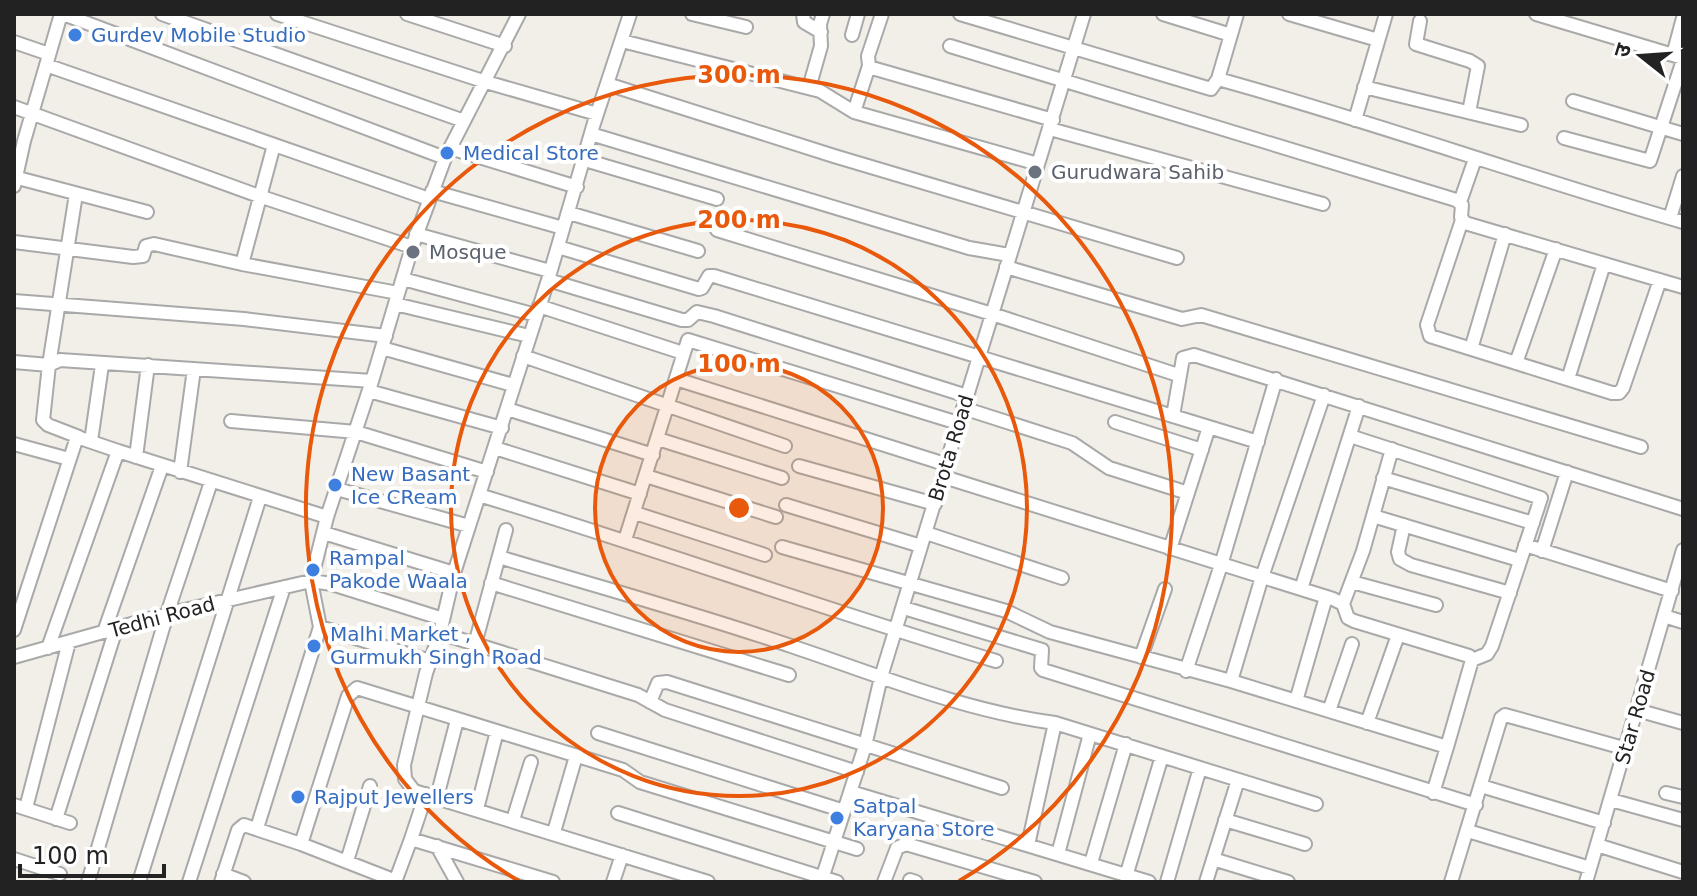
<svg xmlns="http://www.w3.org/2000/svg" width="1697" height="896" viewBox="0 0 1697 896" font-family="'DejaVu Sans','Noto Sans Devanagari',sans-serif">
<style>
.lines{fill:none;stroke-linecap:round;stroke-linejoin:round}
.minor-casing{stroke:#a9a9a9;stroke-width:16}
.minor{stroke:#fff;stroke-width:12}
.ring{fill:none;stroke:#e8590c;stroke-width:4}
.shop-dot{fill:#3f7fe0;stroke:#fff;stroke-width:3}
.worship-dot{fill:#6b7280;stroke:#fff;stroke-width:3}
.labels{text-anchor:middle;stroke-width:8;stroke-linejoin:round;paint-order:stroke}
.shop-label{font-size:20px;fill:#366cbe;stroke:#fff;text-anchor:start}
.worship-label{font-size:20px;fill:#5b616d;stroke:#fff;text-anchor:start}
.street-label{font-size:20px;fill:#222;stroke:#fff}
.centre{fill:#e8590c;stroke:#fff;stroke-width:4}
.ring-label{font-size:24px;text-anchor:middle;font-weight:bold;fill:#e8590c;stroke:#fff;stroke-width:8;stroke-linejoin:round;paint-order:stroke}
</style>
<rect width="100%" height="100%" fill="#f2efe9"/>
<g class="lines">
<defs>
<path id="minor" d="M63,14L445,158
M162,14L464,121
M277,14L486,82L597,114
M407,14L505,46
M630,14L594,123L548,280L454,573L440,633L426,673L404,765L405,779L414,791L708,882
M692,14L746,27
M803,14L804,22L821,32
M882,14L868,56L869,66L872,68L1053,120
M960,14L1211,89L1218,79L1237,14
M1163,14L1231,35
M1289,14L1378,40
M1536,14L1683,58
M1420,21L1416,44L1470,61L1478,66L1469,112
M852,35L858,14
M622,41L820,91L854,112L1038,164
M14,42L49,54
M950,46L1456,200L1462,205L1461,217L1465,223L1683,287
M1673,55L1683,18
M46,65L429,199
M1218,79C1375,122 1527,177 1683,222
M607,84L834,156L1177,258
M1364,87L1521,125
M809,88L821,46L820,24L823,14
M1573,101L1683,134
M14,107L259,196L412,247
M854,112L869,66
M1355,120L1386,14
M1050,129L1323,204
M591,134L969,248L1009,255
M1564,138L1650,161L1683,60
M450,148L577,187
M585,160L717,199
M14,177L147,212
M14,186L24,141L61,14
M432,191L563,228
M76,194L49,365L43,420L48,425L79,437
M1460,202L1475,159
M569,213L698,251
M1670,218L1683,176
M1462,220L1427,325L1430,336L1612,393H1619L1623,388L1660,280
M717,230L992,314L1178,375
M416,234L550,271
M14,242L133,257L143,256L146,246L154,244L242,264L398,293
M558,247L699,289L702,288L709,276H714L1258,442
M242,264L274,145
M1006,267L1182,319L1201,315L1641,447
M403,279L536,315
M548,280L682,320H688L697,312L714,316L967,396
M14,301L244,319L386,336
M395,304L529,336
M539,306L683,353
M382,348L513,385
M1471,349L1505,234
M523,356L785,446
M14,362L49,365L60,360L372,381
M1516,363L1556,249
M676,379L948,465
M1568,379L1604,264
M369,391L502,428
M963,408L1072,443L1109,468L1188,493
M507,409L653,455
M1173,416L1183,358L1194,355L1683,509
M231,421L356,432L487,472
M1115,422L1202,450
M1350,436L1541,498L1492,646L1487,654L1472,660
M658,439L782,478
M91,441L102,365
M14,444L69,459
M495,448L640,494
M1392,449L1363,551L1343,604L1348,618L1354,621L1469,656L1472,660L1447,747
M136,457L148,365
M799,466L935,504
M180,472L194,369
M646,476L776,517
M944,477L1333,599L1343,604
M1383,478L1533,523
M337,489L469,526
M479,495C653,548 823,609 996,661
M786,505L921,546
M635,513L765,555
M1373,516L1519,560
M1404,525L1398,552L1400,559L1411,565L1510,593
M324,533L454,573
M926,533L1062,578
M625,540L688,340L958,423
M1525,545L1672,591
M782,547L1006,611L1050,632L1231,681L1447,747L1433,793
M1170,549L1209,427
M1542,551L1567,472
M499,557C596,586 695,613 791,646C878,675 964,711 1055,723L1316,804
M1352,582L1436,605
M491,583L789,675
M1301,589L1359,406
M904,608L1042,650L1041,668L1043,670L1476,805
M1664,616L1683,622
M320,627L430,661
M14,630L77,437L118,451
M104,632L162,466
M440,633L638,695L665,710L857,772
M475,644L506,530
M48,648L118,451L327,517
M14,657L167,614L311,581L332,584L443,619
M1141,657L1165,589
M1186,671L1221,565L1276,379
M1231,681L1262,577L1324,395
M1296,701L1326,597
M650,702L658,683L667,682L1002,788
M1637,710L1683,723
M1329,711L1352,644
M1367,723L1398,635
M598,733L844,811
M1481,786L1604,823
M851,792L1149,882
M1666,793L1683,797
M437,797L457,720
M1611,800L1683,820
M14,805L70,823
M26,808L69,642
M477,809L497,731
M618,813L837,882
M56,819L116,629
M513,820L531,762
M1225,820L1305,844
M257,828L320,627L311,581L327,517L372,381L412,247L445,158L519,14
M1468,831L1590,868
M554,832L576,756
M411,839L426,794
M301,844L348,696L357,688L623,770L640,782L857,849
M1028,845L1055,723
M1597,845L1683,872
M437,846L457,882
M1058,854L1090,734
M14,859L60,874
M1213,859L1288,882
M347,861L370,786
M1091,863L1126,744
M1127,873L1162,756
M223,874L244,882
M910,880L916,882
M88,882L167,614L211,482
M139,882L260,497
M189,882L284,587
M221,882L238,830L244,825L301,844L396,881
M395,882L411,839L553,882
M613,882L622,855
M821,882L865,746L881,677L1084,14
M884,882L897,848L906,844L1035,882
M1167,882L1200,768
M1206,882L1238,780
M1451,882L1501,718L1505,715L1627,749
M1586,882L1683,550"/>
</defs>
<use href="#minor" class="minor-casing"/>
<use href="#minor" class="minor"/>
</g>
<circle cx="739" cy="508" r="144" fill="#e8590c" fill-opacity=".12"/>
<g class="ring">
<circle cx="739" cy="508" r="144"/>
<circle cx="739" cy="508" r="288"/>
<path d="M519 881A433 433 0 1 1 959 881"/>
</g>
<g class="shop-dot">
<circle cx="75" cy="35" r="8"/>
<circle cx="447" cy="153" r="8"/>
<circle cx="335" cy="485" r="8"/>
<circle cx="313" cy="570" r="8"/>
<circle cx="314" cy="646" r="8"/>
<circle cx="298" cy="797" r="8"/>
<circle cx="837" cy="818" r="8"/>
</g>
<g class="worship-dot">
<circle cx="1035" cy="172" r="8"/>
<circle cx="413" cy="252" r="8"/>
</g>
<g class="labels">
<g class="shop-label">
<text x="91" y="42">Gurdev Mobile Studio</text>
<text x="463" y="160">Medical Store</text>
<text x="351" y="481">New Basant<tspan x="351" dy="23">Ice CReam</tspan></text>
<text x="329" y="565">Rampal<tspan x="329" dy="23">Pakode Waala</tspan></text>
<text x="330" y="641">Malhi Market ,<tspan x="330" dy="23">Gurmukh Singh Road</tspan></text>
<text x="314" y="804">Rajput Jewellers</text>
<text x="853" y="813">Satpal<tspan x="853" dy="23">Karyana Store</tspan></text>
</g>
<g class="worship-label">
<text x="1051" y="179">Gurudwara Sahib</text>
<text x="429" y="259">Mosque</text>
</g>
<g class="street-label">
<text transform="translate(951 448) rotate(-73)" y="7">Brota Road</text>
<text transform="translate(162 617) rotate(-15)" y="7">Tedhi Road</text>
<text transform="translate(1635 717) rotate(-74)" y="7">Star Road</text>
</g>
</g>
<circle cx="739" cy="508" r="12" class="centre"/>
<g class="ring-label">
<text x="739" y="83">300 m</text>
<text x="739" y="228">200 m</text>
<text x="739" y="372">100 m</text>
</g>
<rect width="1697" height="896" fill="none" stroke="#222222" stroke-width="32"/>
<g transform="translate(1641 56) rotate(287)" stroke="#ffffff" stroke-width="6" paint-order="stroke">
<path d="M0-6L14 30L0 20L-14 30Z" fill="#222222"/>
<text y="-12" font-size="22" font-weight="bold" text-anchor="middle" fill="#222222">उ</text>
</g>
<path d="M20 864v12h144v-12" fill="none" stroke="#222222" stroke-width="4"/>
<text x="32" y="864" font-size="24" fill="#222222" stroke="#ffffff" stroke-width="6" paint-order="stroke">100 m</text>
</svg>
